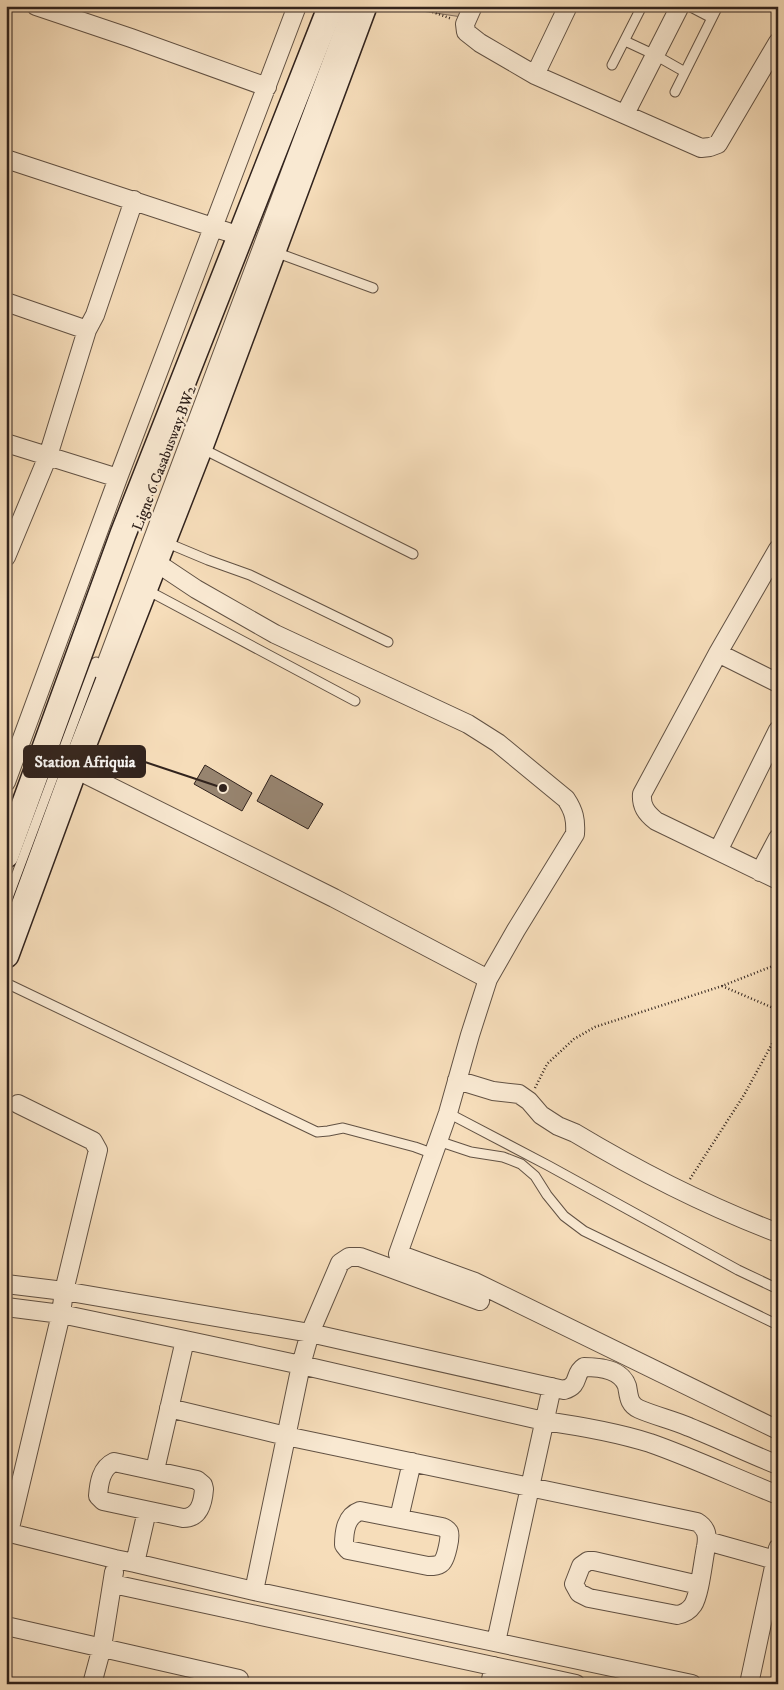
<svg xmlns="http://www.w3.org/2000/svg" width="784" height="1690" viewBox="0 0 784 1690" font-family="'IM FELL DW Pica',serif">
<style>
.green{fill:#d5bd9f;stroke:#83705e}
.building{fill:#97846f;stroke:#31231d}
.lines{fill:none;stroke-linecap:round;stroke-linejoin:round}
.service-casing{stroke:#625244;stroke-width:11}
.minor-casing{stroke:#625244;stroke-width:20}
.secondary-casing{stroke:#31231d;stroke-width:28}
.path{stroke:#31231d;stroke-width:2.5;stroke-dasharray:1 2.5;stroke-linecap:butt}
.service{stroke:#f9e9d2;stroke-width:9}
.minor{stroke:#f9e9d2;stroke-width:18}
.secondary{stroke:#f9e9d2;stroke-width:25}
.labels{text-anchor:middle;stroke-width:4.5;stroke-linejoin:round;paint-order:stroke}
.street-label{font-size:15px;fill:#31231d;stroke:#f9e9d2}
.leader{fill:none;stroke:#31231d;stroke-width:2}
.callout-dot{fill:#31231d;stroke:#f9e9d2;stroke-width:2}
.callout{fill:#31231d;stroke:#31231d;stroke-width:2}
.callout-label{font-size:16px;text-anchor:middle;font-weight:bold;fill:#fff}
</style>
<rect width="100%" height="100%" fill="#f6ddba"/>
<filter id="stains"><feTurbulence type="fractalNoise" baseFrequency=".004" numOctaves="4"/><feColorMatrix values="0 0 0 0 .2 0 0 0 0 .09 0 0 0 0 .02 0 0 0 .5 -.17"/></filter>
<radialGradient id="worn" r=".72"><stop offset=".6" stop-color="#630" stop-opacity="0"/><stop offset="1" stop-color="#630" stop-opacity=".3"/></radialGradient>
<path class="green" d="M416,6H467L462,17L415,10Z"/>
<path class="building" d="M205,765L252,793L242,811L194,784Z
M271,775L323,804L308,829L257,801Z"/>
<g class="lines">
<defs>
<path id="service" d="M689,6L712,18
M625,41L655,55L685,72
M612,65L642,6
M675,92L718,6
M275,252L373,288
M201,448L413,554
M165,542L208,560L250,575L388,642
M145,589L355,701
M98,673L348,6
M6,903L96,662
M6,983L317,1132L328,1131L343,1128L415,1147L434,1154
M448,1113L549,1166L738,1270L778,1289
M438,1141L471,1152L503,1157L521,1164L535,1176L547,1195L564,1216L584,1231L778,1325"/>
<path id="minor" d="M36,6L131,38L267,87
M473,6L465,24L466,32L480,43L535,75L701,148L710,147L718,144L778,42
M535,75L568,6
M625,114L680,6
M6,159L240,236
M6,302L87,330
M6,443L118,478
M778,549L718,653L642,794C641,806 646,813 656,821L778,880
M6,557L48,456L87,330L95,315L134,200
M154,561L196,589L275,634L468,724L498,743L566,799C574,811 576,820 575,834L516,930L488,979L470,1035L448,1113L398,1254L475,1282L778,1430
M718,653L778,683
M75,769L334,898L488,979
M6,782L118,478L297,6
M718,851L778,730
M760,872L778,838
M457,1080L493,1091L519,1094L529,1101L541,1115L558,1126L575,1133C640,1172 707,1206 778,1233
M6,1284L64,1291L310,1333L564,1390C581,1385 573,1374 584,1367C600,1367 621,1369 627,1386C629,1395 628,1404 639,1409C655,1416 673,1420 689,1427C719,1439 748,1453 778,1465
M6,1307L61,1314L185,1340L301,1365L544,1421C580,1426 615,1432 650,1443C693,1458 735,1478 778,1495
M169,1408L286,1436L697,1522C707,1528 708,1536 706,1547C703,1561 700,1594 693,1605C689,1611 683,1614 677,1615L589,1598L579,1593L574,1584L581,1566L588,1561H594L699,1585
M114,1462L197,1480L203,1485L204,1489C203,1503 199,1518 183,1518L103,1501L98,1496C99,1483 101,1468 114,1462Z
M155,1470L185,1340
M360,1511L442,1527C445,1528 447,1529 449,1532C451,1537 446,1557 443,1561C440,1566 433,1566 428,1566L348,1550L344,1545C344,1531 346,1516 360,1511Z
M399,1518L412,1462
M6,1532L115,1559L135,1563L254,1591L692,1684
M9,1532L61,1314L64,1291L98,1150L93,1141L18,1104
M707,1541L775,1560
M135,1563L147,1511
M113,1584L576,1684
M254,1591L301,1365L310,1333L340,1263L349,1257H360L480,1301
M6,1626L239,1679L238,1684
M496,1642L552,1387
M92,1684L102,1647L114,1572
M490,1684L494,1666
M749,1684L778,1548"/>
<path id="secondary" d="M6,855L123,534L331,6
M6,955L81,751L200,447L364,6"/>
</defs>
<use href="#service" class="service-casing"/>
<use href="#minor" class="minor-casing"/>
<use href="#secondary" class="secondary-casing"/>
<path class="path" d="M416,6L452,19
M722,986L778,1010
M535,1088L547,1064L574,1039L595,1027L722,986L778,964
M690,1179L744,1095L778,1033"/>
<use href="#service" class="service"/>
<use href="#minor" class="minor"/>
<use href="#secondary" class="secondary"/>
</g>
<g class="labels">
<g class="street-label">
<text transform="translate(164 458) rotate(-69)" y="5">Ligne 6 Casabusway BW2</text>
</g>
</g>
<path class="leader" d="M223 788L145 762"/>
<circle class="callout-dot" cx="223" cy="788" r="5"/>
<rect class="callout" x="24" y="746" width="121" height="31" rx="5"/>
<g class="callout-label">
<text x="85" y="767">Station Afriquia</text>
</g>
<rect width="784" height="1690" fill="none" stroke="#f6ddba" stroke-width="25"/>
<rect x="8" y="8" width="769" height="1675" fill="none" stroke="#31231d" stroke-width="2.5"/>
<rect x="12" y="12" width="759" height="1665" fill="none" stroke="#31231d"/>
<rect width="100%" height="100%" filter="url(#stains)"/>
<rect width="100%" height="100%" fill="url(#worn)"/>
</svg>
